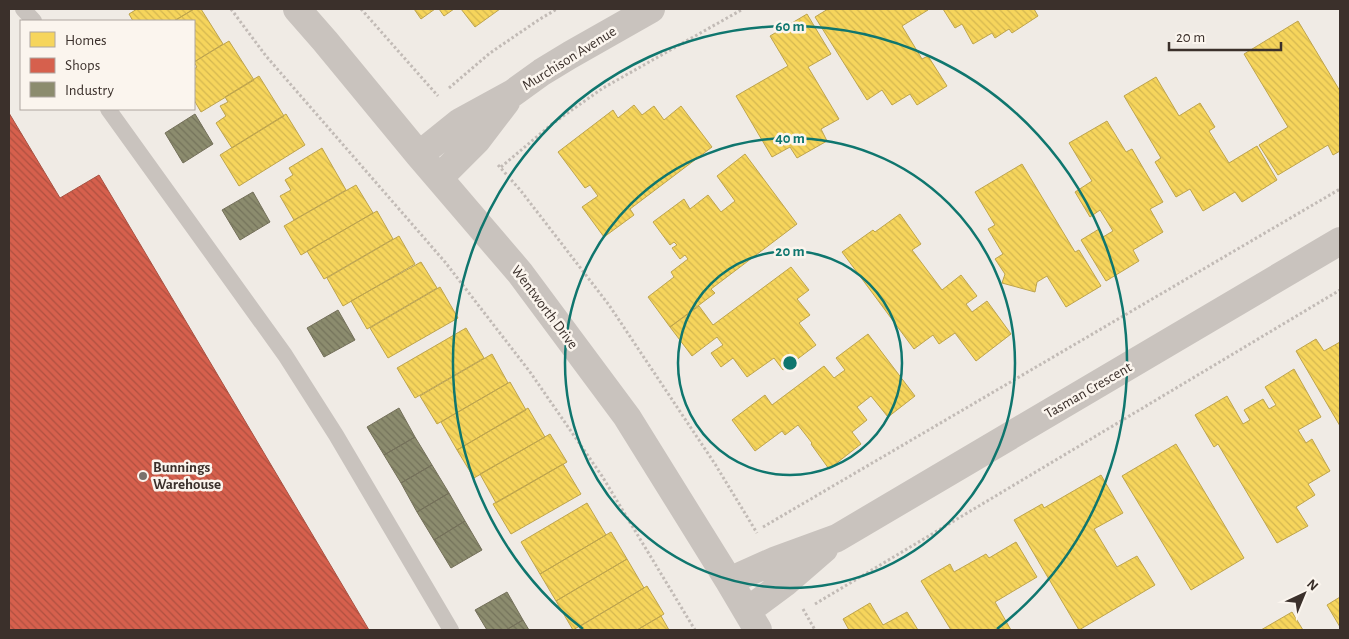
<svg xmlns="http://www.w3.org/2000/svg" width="1349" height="639" viewBox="0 0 1349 639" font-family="'Alegreya Sans',sans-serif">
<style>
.homes{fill:url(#homes-back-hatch);stroke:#bea44d}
.shops{fill:url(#shops-back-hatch);stroke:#a85243}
.industry{fill:url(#industry-back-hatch);stroke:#74705a}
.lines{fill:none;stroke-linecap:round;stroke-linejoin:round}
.path{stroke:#c2bbb6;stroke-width:3;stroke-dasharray:2.5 2.5;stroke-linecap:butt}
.lane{stroke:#c9c3be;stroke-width:16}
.street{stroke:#c9c3be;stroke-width:28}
.ring{fill:none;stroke:#0f766e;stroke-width:2.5}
.poi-dot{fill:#7a716c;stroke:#fbf5ee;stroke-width:2}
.labels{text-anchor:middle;stroke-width:5;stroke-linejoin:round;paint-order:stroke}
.street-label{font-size:15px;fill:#3b302b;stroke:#fbf5ee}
.poi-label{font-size:15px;font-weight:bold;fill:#3b302b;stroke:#fbf5ee;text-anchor:start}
.centre{fill:#0f766e;stroke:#fbf5ee;stroke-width:2.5}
.ring-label{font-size:15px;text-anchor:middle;font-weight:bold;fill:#0f766e;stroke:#fbf5ee;stroke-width:5;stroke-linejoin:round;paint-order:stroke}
</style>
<defs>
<pattern id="homes-back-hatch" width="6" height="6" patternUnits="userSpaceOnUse" patternTransform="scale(1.25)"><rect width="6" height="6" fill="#f6d55c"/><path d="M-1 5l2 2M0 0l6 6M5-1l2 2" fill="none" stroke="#d4b750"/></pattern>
<pattern id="shops-back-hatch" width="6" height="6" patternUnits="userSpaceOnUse" patternTransform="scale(1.25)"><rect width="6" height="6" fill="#d6604d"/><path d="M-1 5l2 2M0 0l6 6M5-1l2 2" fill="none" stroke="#af5040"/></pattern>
<pattern id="industry-back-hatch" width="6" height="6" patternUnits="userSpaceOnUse" patternTransform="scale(1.25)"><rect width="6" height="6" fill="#8c8c6e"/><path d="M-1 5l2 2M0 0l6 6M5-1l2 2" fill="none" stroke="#74735b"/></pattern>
</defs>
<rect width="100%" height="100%" fill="#f0ebe5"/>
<path class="homes" d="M137,9H194L174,21H133L129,14Z
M194,9H201L223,44L194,62V21H174Z
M414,9H435L421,19Z
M439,9H454L444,16Z
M461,9H500L475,27Z
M828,9H927L928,10L902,26L922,59L928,56L947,86L917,105L910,94L892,105L882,90L867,100L815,17Z
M943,9H1034L1038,16L1012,33L1009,29L995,38L992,33L973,44L962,24L955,28Z
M807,14L831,54L808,67L839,119L821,129L827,141L797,158L790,147L772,157L736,96L788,66L770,36Z
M1298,21L1340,91V151L1333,155L1328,145L1278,175L1259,145L1288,127L1244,54Z
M229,41L254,80L201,112L194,100V69L197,67L194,62Z
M259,76L284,116L232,148L216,123L226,116L220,106L228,102L225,97Z
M1156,77L1179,116L1200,103L1215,127L1209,131L1229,163L1257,146L1277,180L1242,202L1235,192L1203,211L1190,189L1176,197L1155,162L1161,158L1124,96Z
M634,105L642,115L654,106L664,120L681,106L712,147L630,209L634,215L604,237L582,207L598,196L590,185L585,188L558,152L613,110L618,118Z
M286,114L305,145L239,186L220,155Z
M1107,121L1126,152L1132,149L1163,202L1150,209L1163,232L1133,250L1139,261L1106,281L1081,240L1099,229L1103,237L1113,231L1100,210L1090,217L1075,192L1092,181L1069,143Z
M322,148L346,190L294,220L280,196L291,190L285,180L293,175L289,168Z
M745,154L797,224L711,289L715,293L670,327L648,297L674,277L671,272L688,259L685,255L680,259L672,248L677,245L674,242L670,245L653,222L684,199L690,209L708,195L721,212L735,201L717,176Z
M1022,164L1075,252L1079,250L1101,286L1066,307L1047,276L1037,282L1035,292L1002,283L1005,274L995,259L1003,254L988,229L995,225L975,192Z
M356,185L373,213L301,255L284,226Z
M377,211L393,239L324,279L307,251Z
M900,214L921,244L912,250L942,290L961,275L977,296L966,304L972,312L987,301L1011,334L976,361L955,333L939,344L933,335L914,349L842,252L873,230L875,232Z
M399,236L415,264L343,306L327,278Z
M421,262L437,288L367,329L351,301Z
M791,267L809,290L797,299L810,315L799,323L816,345L783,370L774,358L747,377L733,358L721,367L711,353L723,345L717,337L692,356L670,327L699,306L713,325Z
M440,287L458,318L388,358L370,328Z
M466,328L484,358L415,398L397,368Z
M868,334L915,396L888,417L871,396L857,407L867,420L852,432L861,444L829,469L811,444L812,443L798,425L785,435L782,431L755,451L732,420L765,395L772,405L824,366L834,378L845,370L836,358Z
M1316,339L1324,351L1340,342V426L1296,351Z
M492,354L508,383L437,424L420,396Z
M1294,369L1321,417L1298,430L1306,443L1312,439L1330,471L1308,484L1315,495L1296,507L1308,526L1277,543L1218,444L1214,447L1195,415L1227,396L1243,424L1250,420L1244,410L1263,399L1269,409L1276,405L1265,387Z
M510,382L526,410L457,450L441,422Z
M528,408L545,437L474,478L457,450Z
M550,434L567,462L496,503L480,474Z
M1176,444L1244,558L1191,590L1122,476Z
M563,464L581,494L511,534L493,504Z
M1101,475L1123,513L1094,529L1117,567L1137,556L1155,585L1079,630L1014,520L1042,504L1044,508Z
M587,503L606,535L540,574L521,542Z
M611,532L627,559L556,601L540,574Z
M1016,542L1037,577L995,602L1011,630H951L921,581L950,564L954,572L986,554L989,558Z
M627,559L644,588L573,630L556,601Z
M647,586L664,614L637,630H581L579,627Z
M1340,597V627L1327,605Z
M870,603L883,625L907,612L918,630H849L843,619Z
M1292,612L1303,630H1261Z
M661,616L669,630H637Z"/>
<path class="shops" d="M9,113L60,198L99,175L369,630H9Z"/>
<path class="industry" d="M195,114L213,144L183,163L165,133Z
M253,192L270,222L240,240L222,210Z
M338,310L355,340L324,357L307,328Z
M399,408L415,437L384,455L367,427Z
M415,437L432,465L401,483L384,455Z
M432,465L449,493L417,512L401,483Z
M449,493L465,521L434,540L417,512Z
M465,521L482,550L451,568L434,540Z
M507,592L523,620L506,630H487L475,610Z
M523,620L529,630H506Z"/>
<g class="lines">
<path class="path" d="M231,9L266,56L445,262L530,372L602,476L695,630
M361,9L438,96
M449,88L490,53L540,19L557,9
M498,165L521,191L609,305L715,464L757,533
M501,167L552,124L603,88L743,9
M763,527L1340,189
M815,604L1340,290
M803,609L815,630"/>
<path class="lane" d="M23,9L34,21
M108,109L285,355L336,435L451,630"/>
<path class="street" d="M297,9L325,41L419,155L520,273L627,417L729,581L758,630
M419,155L460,122L513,93L542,72L570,55L651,9
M439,178L477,140L506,102
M729,581L774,561L837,538L1340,241
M747,611L786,582L824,549"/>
</g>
<g class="ring">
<circle cx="790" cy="363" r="112"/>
<circle cx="790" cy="363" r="225"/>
<path d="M583 629A337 337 0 1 1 997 629"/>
</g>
<circle class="poi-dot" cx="143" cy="476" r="5"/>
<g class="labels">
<g class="street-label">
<text transform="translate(569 58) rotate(-32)" y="5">Murchison Avenue</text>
<text transform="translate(545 307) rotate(53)" y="5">Wentworth Drive</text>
<text transform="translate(1088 390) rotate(-30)" y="5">Tasman Crescent</text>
</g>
<g class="poi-label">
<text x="153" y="472">Bunnings<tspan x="153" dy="17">Warehouse</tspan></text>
</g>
</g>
<circle cx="790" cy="363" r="8" class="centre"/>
<g class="ring-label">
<text x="790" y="31">60 m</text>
<text x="790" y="143">40 m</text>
<text x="790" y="256">20 m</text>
</g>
<rect width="1349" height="639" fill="none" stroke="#3b302b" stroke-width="20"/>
<rect x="20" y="20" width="175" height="90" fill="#fbf5ee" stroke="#aea6a0"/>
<rect x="30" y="32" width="25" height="15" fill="#f6d55c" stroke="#aea6a0"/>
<text x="65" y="45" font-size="15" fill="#3b302b">Homes</text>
<rect x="30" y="58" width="25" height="15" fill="#d6604d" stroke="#aea6a0"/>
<text x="65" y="70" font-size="15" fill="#3b302b">Shops</text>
<rect x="30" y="82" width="25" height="15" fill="#8c8c6e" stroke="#aea6a0"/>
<text x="65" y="95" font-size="15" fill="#3b302b">Industry</text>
<g transform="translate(1304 594) rotate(44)" stroke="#fbf5ee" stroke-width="4" paint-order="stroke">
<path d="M0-4L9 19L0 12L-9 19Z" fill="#3b302b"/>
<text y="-8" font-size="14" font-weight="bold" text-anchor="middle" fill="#3b302b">N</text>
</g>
<path d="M1169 42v8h112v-8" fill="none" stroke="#3b302b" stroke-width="2.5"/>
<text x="1176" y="42" font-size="15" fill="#3b302b" stroke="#fbf5ee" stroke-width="4" paint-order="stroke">20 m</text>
</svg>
